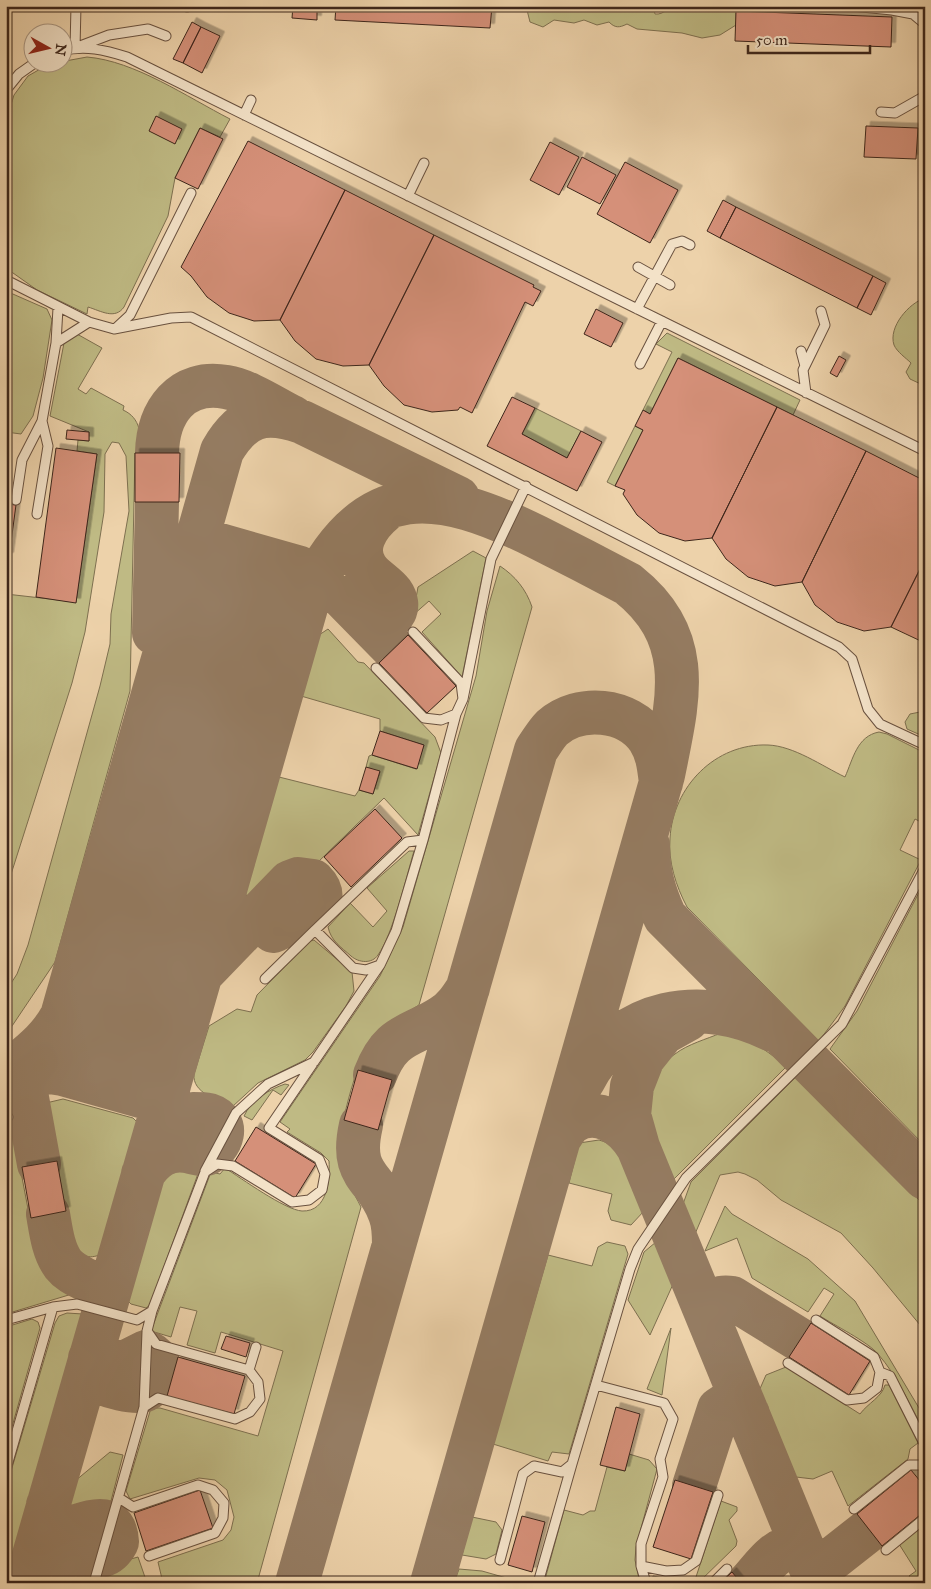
<svg xmlns="http://www.w3.org/2000/svg" width="931" height="1589" viewBox="0 0 931 1589" font-family="'IM FELL Great Primer',serif">
<style>
.green{fill:#bfba84;stroke:#7e7050}
.lines{fill:none;stroke-linecap:round;stroke-linejoin:round}
.taxiway{stroke:#957c62;stroke-width:44}
.building{fill:#d59079;stroke:#3d261b;filter:url(#shadow)}
.lane-casing{stroke:#69513f;stroke-width:11}
.lane{stroke:#f3e2c8;stroke-width:9}
</style>
<defs>
<filter id="shadow"><feDropShadow dx="4.5" dy="-4.5" stdDeviation="0" flood-color="#0004"/></filter>
</defs>
<rect width="100%" height="100%" fill="#edd2aa"/>
<filter id="stains"><feTurbulence type="fractalNoise" baseFrequency=".004" numOctaves="4"/><feColorMatrix values="0 0 0 0 .2 0 0 0 0 .09 0 0 0 0 .02 0 0 0 .5 -.17"/></filter>
<radialGradient id="worn" r=".72"><stop offset=".6" stop-color="#630" stop-opacity="0"/><stop offset="1" stop-color="#630" stop-opacity=".3"/></radialGradient>
<path class="green" d="M526,6H607L629,9L635,6H653L655,14C664,15 668,7 676,6C696,5 716,8 736,11V25L720,35L702,38L682,33L637,29L627,24C619,28 615,28 609,22L597,25L584,20L574,23L554,20L543,27L530,22Z
M87,57C135,61 187,97 230,119L220,137L200,128L175,178L168,216L124,307C115,320 101,311 88,307L87,314L37,290L6,268V121L14,95L28,76L49,64Z
M6,291L47,309L52,320L43,378L33,416L21,434L6,432Z
M925,298V386L910,379L906,372L911,363C906,358 897,352 894,345C888,327 909,303 925,298Z
M667,333L800,400L793,415L678,358L650,414L643,410L672,352L656,344Z
M77,334L102,348L78,389L86,394L91,388L124,406L123,410C141,418 141,435 141,453H135L130,691L55,962L6,1035V991L17,974L28,945L100,686L110,644L111,614L129,511L126,456L119,443L112,442L105,454L104,512L85,632L72,683L6,890V594L76,602L97,454L77,451L78,440L89,441V432L50,416L64,343Z
M535,408L581,431L567,458L522,434Z
M635,426L643,430L615,486L607,482Z
M473,551L486,558L462,677L422,632L441,614L429,601L413,615L418,587Z
M500,566C515,576 526,589 532,607L419,1005C403,1015 384,1023 372,1038C358,1056 334,1141 340,1162C344,1177 354,1193 361,1207L257,1583H163L158,1562L223,1540L231,1530L234,1517L227,1490L215,1480L199,1478L130,1499L126,1491L151,1408H160L258,1436L283,1351L221,1332L215,1353L187,1345L197,1311L180,1307L171,1337L151,1331L211,1172L220,1174L225,1168C241,1178 285,1210 302,1211C328,1212 330,1179 329,1161L321,1153L287,1132L290,1129L280,1122L380,976L403,927L476,676L487,611Z
M328,629L358,662L364,663L435,737L441,753L418,835L384,798L317,863L302,859L260,898H249L246,895L245,888L279,777L355,796L359,790L373,794L380,772L366,767L369,756L372,755L416,769L424,745L380,731V719L301,696L319,635Z
M925,711V737L907,729L905,722L910,714Z
M879,732L887,734L925,753V824L915,819L900,850L921,860L845,1006L819,1041L687,907C676,886 668,862 670,838C673,787 715,743 768,745C794,746 822,766 845,777C853,759 857,736 879,732Z
M409,851H414C406,878 393,934 378,955C372,964 359,963 351,956C341,947 331,941 328,927L350,903L373,927L387,911L367,888Z
M925,881V1146L830,1049L857,1011Z
M314,940L352,972L354,991L346,1006L313,1052L305,1060L258,1083L232,1107C218,1100 192,1093 194,1074L209,1026L237,1009L251,1012L257,995L310,941Z
M721,1033C745,1035 769,1051 786,1067L673,1180C656,1140 629,1086 675,1054C688,1044 707,1039 721,1033Z
M796,1077L925,1206V1331L873,1268L841,1233L781,1200L757,1180L745,1174L738,1172L720,1175L695,1234L683,1204L691,1182Z
M285,1084L289,1085L281,1095L273,1090L252,1120L244,1116C251,1100 270,1089 285,1084Z
M63,1099L133,1118L139,1124L102,1254C88,1260 81,1256 72,1245L46,1103Z
M6,1125H12L37,1256C44,1275 56,1283 72,1294L6,1314Z
M599,1140C628,1147 634,1186 644,1211L631,1225L611,1220L608,1211L612,1194L569,1183L579,1143Z
M176,1168L199,1171L150,1305L146,1308L131,1304L128,1301L161,1185L169,1169Z
M725,1206L732,1214L808,1259L855,1301L925,1418V1433C910,1405 898,1377 878,1354C868,1342 834,1325 820,1316L834,1294L824,1288L808,1312L752,1278L737,1238L705,1251Z
M607,1242L625,1246L628,1254L569,1454L552,1452L548,1461L493,1444L548,1255L592,1266L598,1247Z
M656,1242L674,1282L650,1335L628,1300L644,1252Z
M67,1313L83,1314L6,1583V1488L55,1323L59,1316Z
M32,1319L38,1322L40,1328L6,1448V1327Z
M671,1328L662,1395L647,1389Z
M786,1367L860,1414C868,1403 882,1397 885,1385H889L918,1443L910,1449L908,1459L848,1506L832,1471L813,1479L796,1477L759,1391L766,1375Z
M110,1452L123,1455L111,1501L80,1512L70,1511L68,1506L75,1481Z
M629,1454L649,1460L657,1469L636,1547L635,1560L640,1583H544L564,1510L583,1515L590,1511H595L607,1467L625,1471Z
M721,1501L737,1507V1511L729,1520L737,1541L736,1546L698,1583H694Z
M472,1517L496,1522L502,1530L496,1554L486,1559L462,1555Z
M925,1524V1583H914L909,1576L916,1571L899,1544Z
M138,1557L147,1583H98L102,1567Z
M459,1569L482,1571L524,1583H454Z
M90,1573L87,1583H56Z
M653,1576L686,1583H652Z"/>
<g class="lines">
<path class="taxiway" d="M157,453C158,412 181,379 226,387C249,391 272,407 292,417
M384,511C367,525 352,548 367,569C373,578 385,584 392,593C402,607 393,619 380,624L371,622L344,598L394,649
M197,573L193,569C191,556 195,546 209,542L300,568L309,577L311,590L302,600L294,603
M187,609C178,599 184,588 192,579L205,578L290,603C305,614 304,631 287,638
M154,633L157,502
M173,637C170,622 181,612 196,614L281,639L286,642L291,654L286,668
M165,678L163,676C161,663 165,652 178,649L270,674L279,683L280,696L272,707L266,709
M157,715C147,705 154,694 162,686L175,685L265,713C273,725 273,738 258,744
M143,745C141,734 144,729 152,722L165,721L249,746C261,753 264,765 254,776
M135,785C127,773 135,759 148,755L239,781L244,784L250,796L247,809L238,815
M126,822L121,811C123,798 130,790 144,791L229,816C241,826 245,844 228,850
M648,845C648,872 654,893 665,917L925,1178
M112,849V840L121,828L134,827L219,852C230,859 233,871 224,882
M106,893L101,882C103,868 110,861 124,862L209,886C219,895 222,904 216,915L207,921
M92,919C91,908 96,899 107,897L199,922C210,930 213,942 203,953
M86,963L83,960L82,946L91,934L97,932L188,957L198,967L199,979L191,990L185,992
M204,971L290,882L298,879L313,881C339,907 291,922 273,931
M72,991C70,982 74,976 81,969H94L178,993C190,1001 192,1013 184,1023
M66,1034L61,1024C62,1010 69,1002 84,1003L169,1028C182,1038 183,1055 167,1062
M6,1074C27,1056 49,1041 62,1016L222,451C243,415 264,409 302,422L458,498
M375,1075C391,1033 409,1038 442,1017C454,1010 461,999 468,988
M583,1081C620,1008 703,995 772,1030
M361,1125C349,1178 376,1174 390,1214C394,1224 394,1235 394,1245
M560,1137C563,1133 567,1125 572,1122C597,1105 625,1125 638,1147L817,1583
M638,1147L629,1115L632,1086L643,1058L663,1033L688,1019
M39,1164L25,1087L29,1076L37,1070L63,1074L51,1065C49,1054 52,1047 60,1040L73,1039L158,1063L167,1072L169,1085L160,1097L148,1098L63,1074
M143,1174C153,1159 166,1148 186,1151C193,1152 198,1155 206,1154C222,1147 231,1122 209,1115C204,1114 198,1114 193,1114
M48,1214C51,1231 53,1250 63,1264C78,1283 103,1277 105,1307
M710,1322C709,1305 714,1295 732,1298L800,1340
M90,1358C91,1366 91,1374 97,1380C104,1386 137,1394 145,1390C161,1382 165,1358 146,1352L126,1362H116
M694,1486L719,1409L728,1403L739,1404L748,1414
M48,1505C48,1516 47,1524 56,1531C78,1530 115,1503 117,1542C108,1559 97,1557 81,1555C75,1554 67,1556 61,1557
M26,1583L311,590C366,476 438,488 537,537C567,552 598,568 628,584C696,638 678,700 663,775L432,1583
M297,1583L536,750C541,743 546,734 552,728C579,704 628,708 649,739C658,753 659,767 661,783
M749,1583C763,1568 775,1547 796,1547L813,1562L827,1563L869,1530"/>
</g>
<path class="building" d="M293,6L317,7V20L292,18Z
M336,6H492L490,28L335,20Z
M736,11L892,17L891,47L735,41Z
M192,22L201,27L183,63L173,59Z
M201,27L220,36L202,73L183,63Z
M156,116L182,129L175,144L149,131Z
M866,126L918,128L916,159L864,157Z
M200,128L223,139L198,189L175,178Z
M248,141L345,190L280,320L254,321L229,313L207,297L191,276L181,267Z
M550,142L579,157L559,195L530,180Z
M582,157L616,175L600,204L567,187Z
M625,162L678,190L650,243L597,214Z
M345,190L434,235L369,365L343,366L316,359L295,341L280,320Z
M723,200L736,207L720,238L707,231Z
M736,207L873,276L857,308L720,238Z
M434,235L534,285L533,287L541,291L533,306L525,302L472,413L460,407L458,410L432,412L404,405L384,386L369,365Z
M873,276L886,283L871,315L857,308Z
M596,309L623,323L611,347L584,334Z
M839,356L846,360L837,377L830,373Z
M678,358L777,407L712,538L685,541L659,533L637,515L623,494L625,490L615,486L643,430L635,426L643,410L650,414Z
M512,397L535,408L522,434L567,458L581,431L602,442L577,491L487,446Z
M777,407L866,451L802,582L775,586L748,577L726,559L712,538Z
M67,430L89,432V441L66,439Z
M56,448L97,454L76,603L36,597Z
M866,451L925,481V559L891,627L864,631L837,622L815,605L802,582Z
M135,453H180L179,502H135Z
M6,504L16,505L9,557H6Z
M925,559V643L891,627Z
M408,635L456,686L427,713L379,663Z
M380,731L424,745L417,769L372,755Z
M366,767L380,771L373,794L359,790Z
M375,809L402,838L351,887L324,857Z
M358,1070L392,1080L378,1130L344,1120Z
M256,1127L316,1164L295,1198L235,1161Z
M57,1161L66,1211L31,1218L22,1167Z
M811,1323L870,1361L849,1395L789,1357Z
M226,1336L250,1343L246,1357L221,1349Z
M178,1357L245,1376L234,1414L167,1396Z
M616,1407L640,1414L625,1471L600,1465Z
M911,1470L925,1487V1511L882,1546L857,1514Z
M675,1480L713,1492L691,1559L653,1547Z
M200,1490L213,1528L146,1551L134,1513Z
M522,1516L545,1522L532,1572L508,1565Z
M732,1572L741,1583H721Z"/>
<g class="lines">
<defs>
<path id="lane" d="M76,6L75,48L109,35L148,29L166,36
M852,6L892,10L913,14L925,24
M187,7L189,6
M62,51C85,45 105,50 127,57L925,451
M6,90L19,74L36,62
M881,112L895,113L925,96
M244,115L251,100
M408,196L424,163
M638,267L670,285
M6,280L89,322L114,329L171,318L191,317L839,647L852,659L868,709L880,724L925,745
M637,309L672,244L682,241L690,245
M116,328L130,315L191,193
M56,343L89,322
M801,351L805,366
M640,364L662,321
M806,393L803,370L825,325L821,311
M16,500L22,460L42,421L56,343L58,308
M37,514L48,446L42,421
M376,668L424,718L441,720L456,714L463,699L461,683L413,632
M463,699L491,559L526,486
M423,840L396,931L380,965L366,970L353,968L315,930L407,842L423,840L456,714
M265,979L315,930
M6,1117H8
M205,1171L236,1113L268,1084L314,1062
M6,1320L53,1307L77,1304L137,1320L152,1311
M788,1363L847,1400L864,1398L877,1388L880,1372L874,1357L816,1320
M249,1370L256,1347
M880,1372L890,1376L925,1445
M596,1385L664,1403L673,1419L660,1459L663,1477L641,1544V1566L646,1583
M144,1407L147,1332
M6,1469L53,1307
M119,1498L133,1507L198,1485L213,1490L224,1503L223,1518L215,1533L149,1556
M854,1509L909,1465H925
M886,1550L925,1518
M500,1560L523,1474L534,1466L562,1472L572,1464L630,1269L638,1249L686,1178L842,1024L925,868
M641,1566L666,1571L683,1570L696,1561L718,1495
M94,1583L144,1407L158,1398L235,1419L250,1412L260,1399L258,1382L249,1370L156,1344L147,1331L152,1311L205,1172L217,1164L233,1166L292,1202L309,1200L322,1190L325,1174L319,1159L269,1128L380,965
M538,1583L572,1464
M713,1583L727,1569"/>
</defs>
<use href="#lane" class="lane-casing"/>
<use href="#lane" class="lane"/>
</g>
<rect width="931" height="1589" fill="none" stroke="#edd2aa" stroke-width="25"/>
<rect x="8" y="8" width="916" height="1574" fill="none" stroke="#3d261b" stroke-width="2.5"/>
<rect x="12" y="12" width="906" height="1564" fill="none" stroke="#3d261b"/>
<g transform="translate(48 48) rotate(98)"><circle r="24" fill="#f3e2c8" stroke="#aa9783"/>
<path d="M0-4L9 19L0 12L-9 19Z" fill="#8f2418"/>
<text y="-8" font-size="14" font-weight="bold" text-anchor="middle" fill="#3d261b">N</text>
</g>
<path d="M748 45v8h122v-8" fill="none" stroke="#3d261b" stroke-width="2.5"/>
<text x="756" y="45" font-size="15" fill="#3d261b" stroke="#f3e2c8" stroke-width="4" paint-order="stroke">50 m</text>
<rect width="100%" height="100%" filter="url(#stains)"/>
<rect width="100%" height="100%" fill="url(#worn)"/>
</svg>
